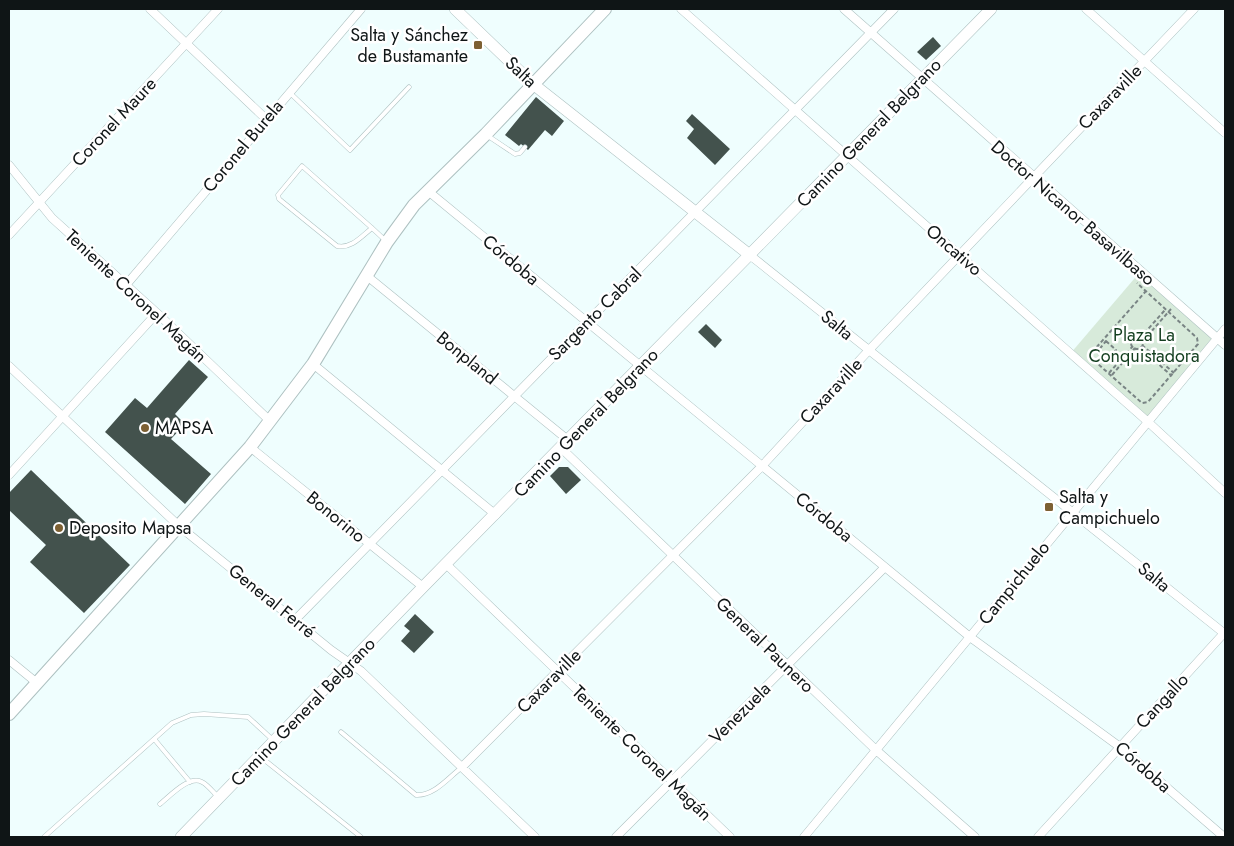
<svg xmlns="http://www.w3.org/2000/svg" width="1234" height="846" viewBox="0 0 1234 846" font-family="Jost,sans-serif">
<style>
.green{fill:#d7eada}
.building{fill:#43524d}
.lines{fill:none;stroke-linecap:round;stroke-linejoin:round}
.lane-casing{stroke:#aec1c1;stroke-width:5}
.street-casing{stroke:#aec1c1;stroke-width:9}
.secondary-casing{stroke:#aec1c1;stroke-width:12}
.primary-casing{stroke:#aec1c1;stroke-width:14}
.path{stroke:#798484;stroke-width:2;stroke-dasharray:4 2.5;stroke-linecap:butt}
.lane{stroke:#fff;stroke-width:4}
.street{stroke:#fff;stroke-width:8}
.secondary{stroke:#fff;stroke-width:11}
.primary{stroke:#fff;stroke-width:12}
.poi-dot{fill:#7d6033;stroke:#fff;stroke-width:2}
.labels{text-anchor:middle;stroke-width:5;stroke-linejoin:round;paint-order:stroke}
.poi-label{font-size:18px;fill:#0f1516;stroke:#fff;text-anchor:start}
.street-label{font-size:18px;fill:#0f1516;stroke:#fff}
.park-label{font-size:18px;fill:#133e1f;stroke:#fff}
</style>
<rect width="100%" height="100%" fill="#effefe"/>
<path class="green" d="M1140,272L1218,339L1147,421L1070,354Z"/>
<path class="building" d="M933,37L941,46L926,60L917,52Z
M536,97L564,121L552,136L545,130L528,150L521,144L519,146L505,135Z
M692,114L730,149L715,165L687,138L694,129L686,121Z
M706,324L722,340L715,348L698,332Z
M189,360L208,377L175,414L185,424L171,439L211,474L185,504L105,432L135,398L147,408Z
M559,467H568L581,480L566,494L550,476Z
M31,470L130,565L84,613L30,562L46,545L9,510V493Z
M415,614L434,632L414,653L401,641L410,631L404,626Z"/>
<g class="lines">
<defs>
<path id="lane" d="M289,92L350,150L409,87
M488,136L515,154L520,153L525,147
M372,228C361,237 351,249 337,246L279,199L278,195L302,166L372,228L386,241
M341,732L416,795C434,796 448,778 461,768
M155,740L190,782
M262,758L361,837
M160,804C170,796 189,775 202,782C208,785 213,792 218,797
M44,837L172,723L191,715L204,714L248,717L273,740"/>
<path id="street" d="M150,9L266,119
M681,9L1147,421L1225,493
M844,9L1225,345
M1086,9L1225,133
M9,165L52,218L157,313L270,421
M428,191L970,637L1120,747L1224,837
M9,235L218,9
M751,256L1225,634
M367,276L568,440
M126,285L361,9
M313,364L496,515
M9,366L179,526L331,650L361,671L535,837
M250,447L423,587
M560,447L876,750L975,837
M9,475L157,313
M446,564L730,837
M296,619L894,9
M9,660L37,683
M462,767L762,466L869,350L1194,9
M616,837L885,567
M804,837L1225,329
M1038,837L1225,632"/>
<path id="secondary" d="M455,9L533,84L751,256
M181,837L423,587L991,9"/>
<path id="primary" d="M9,714L250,447L313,364L387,242L414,205L486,134L605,9"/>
</defs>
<use href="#lane" class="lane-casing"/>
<use href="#street" class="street-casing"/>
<use href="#secondary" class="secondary-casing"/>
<use href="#primary" class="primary-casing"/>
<path class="path" d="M1131 343a6 6 0 1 1 12 0a6 6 0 1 1-12 0Z
M1140,338L1165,310
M1106,341L1116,350L1107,361L1097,352Z
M1143,341L1171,309
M1142,345L1174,373
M1140,348L1172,376
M1113,353L1121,360
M1089,356L1142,403L1148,402L1198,344L1197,338L1137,283
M1088,357L1146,291
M1109,373L1133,346
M1112,375L1135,348"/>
<use href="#lane" class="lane"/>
<use href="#street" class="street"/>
<use href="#secondary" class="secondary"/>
<use href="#primary" class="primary"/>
</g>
<g class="poi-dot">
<rect x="473" y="40" width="10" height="10" rx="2.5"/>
<circle cx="145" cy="428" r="5"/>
<rect x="1044" y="502" width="10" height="10" rx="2.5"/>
<circle cx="59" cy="528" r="5"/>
</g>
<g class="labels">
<g class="poi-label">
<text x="468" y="41" text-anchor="end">Salta y Sánchez<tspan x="468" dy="21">de Bustamante</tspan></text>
<text x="155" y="434">MAPSA</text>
<text x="1059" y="503">Salta y<tspan x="1059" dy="21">Campichuelo</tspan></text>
<text x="69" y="534">Deposito Mapsa</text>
</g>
<g class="street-label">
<text transform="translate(521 72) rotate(43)" y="6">Salta</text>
<text transform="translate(1110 97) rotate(-46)" y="6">Caxaraville</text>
<text transform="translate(114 122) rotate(-47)" y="6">Coronel Maure</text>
<text transform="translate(869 133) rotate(-46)" y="6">Camino General Belgrano</text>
<text transform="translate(243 146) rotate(-50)" y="6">Coronel Burela</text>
<text transform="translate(1073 213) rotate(41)" y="6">Doctor Nicanor Basavilbaso</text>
<text transform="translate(954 250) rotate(41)" y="6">Oncativo</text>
<text transform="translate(511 260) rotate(40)" y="6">Córdoba</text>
<text transform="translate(136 296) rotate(43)" y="6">Teniente Coronel Magán</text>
<text transform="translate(595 314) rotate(-45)" y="6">Sargento Cabral</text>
<text transform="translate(837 325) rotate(39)" y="6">Salta</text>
<text transform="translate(467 358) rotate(39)" y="6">Bonpland</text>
<text transform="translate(831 391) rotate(-47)" y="6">Caxaraville</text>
<text transform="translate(586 423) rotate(-46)" y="6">Camino General Belgrano</text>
<text transform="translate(336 517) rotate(39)" y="6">Bonorino</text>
<text transform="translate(824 517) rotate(39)" y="6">Córdoba</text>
<text transform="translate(1154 577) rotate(39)" y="6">Salta</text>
<text transform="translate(1014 583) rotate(-51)" y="6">Campichuelo</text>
<text transform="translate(272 601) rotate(39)" y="6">General Ferré</text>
<text transform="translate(765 645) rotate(44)" y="6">General Paunero</text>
<text transform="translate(549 681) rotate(-45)" y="6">Caxaraville</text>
<text transform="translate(1162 701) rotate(-47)" y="6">Cangallo</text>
<text transform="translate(303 712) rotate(-46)" y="6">Camino General Belgrano</text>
<text transform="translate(740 713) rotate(-45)" y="6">Venezuela</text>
<text transform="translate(642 753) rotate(44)" y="6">Teniente Coronel Magán</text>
<text transform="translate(1143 767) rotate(41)" y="6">Córdoba</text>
</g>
<g class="park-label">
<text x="1144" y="341">Plaza La<tspan x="1144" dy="21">Conquistadora</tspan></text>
</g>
</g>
<rect width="1234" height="846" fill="none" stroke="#0f1516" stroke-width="20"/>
</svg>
